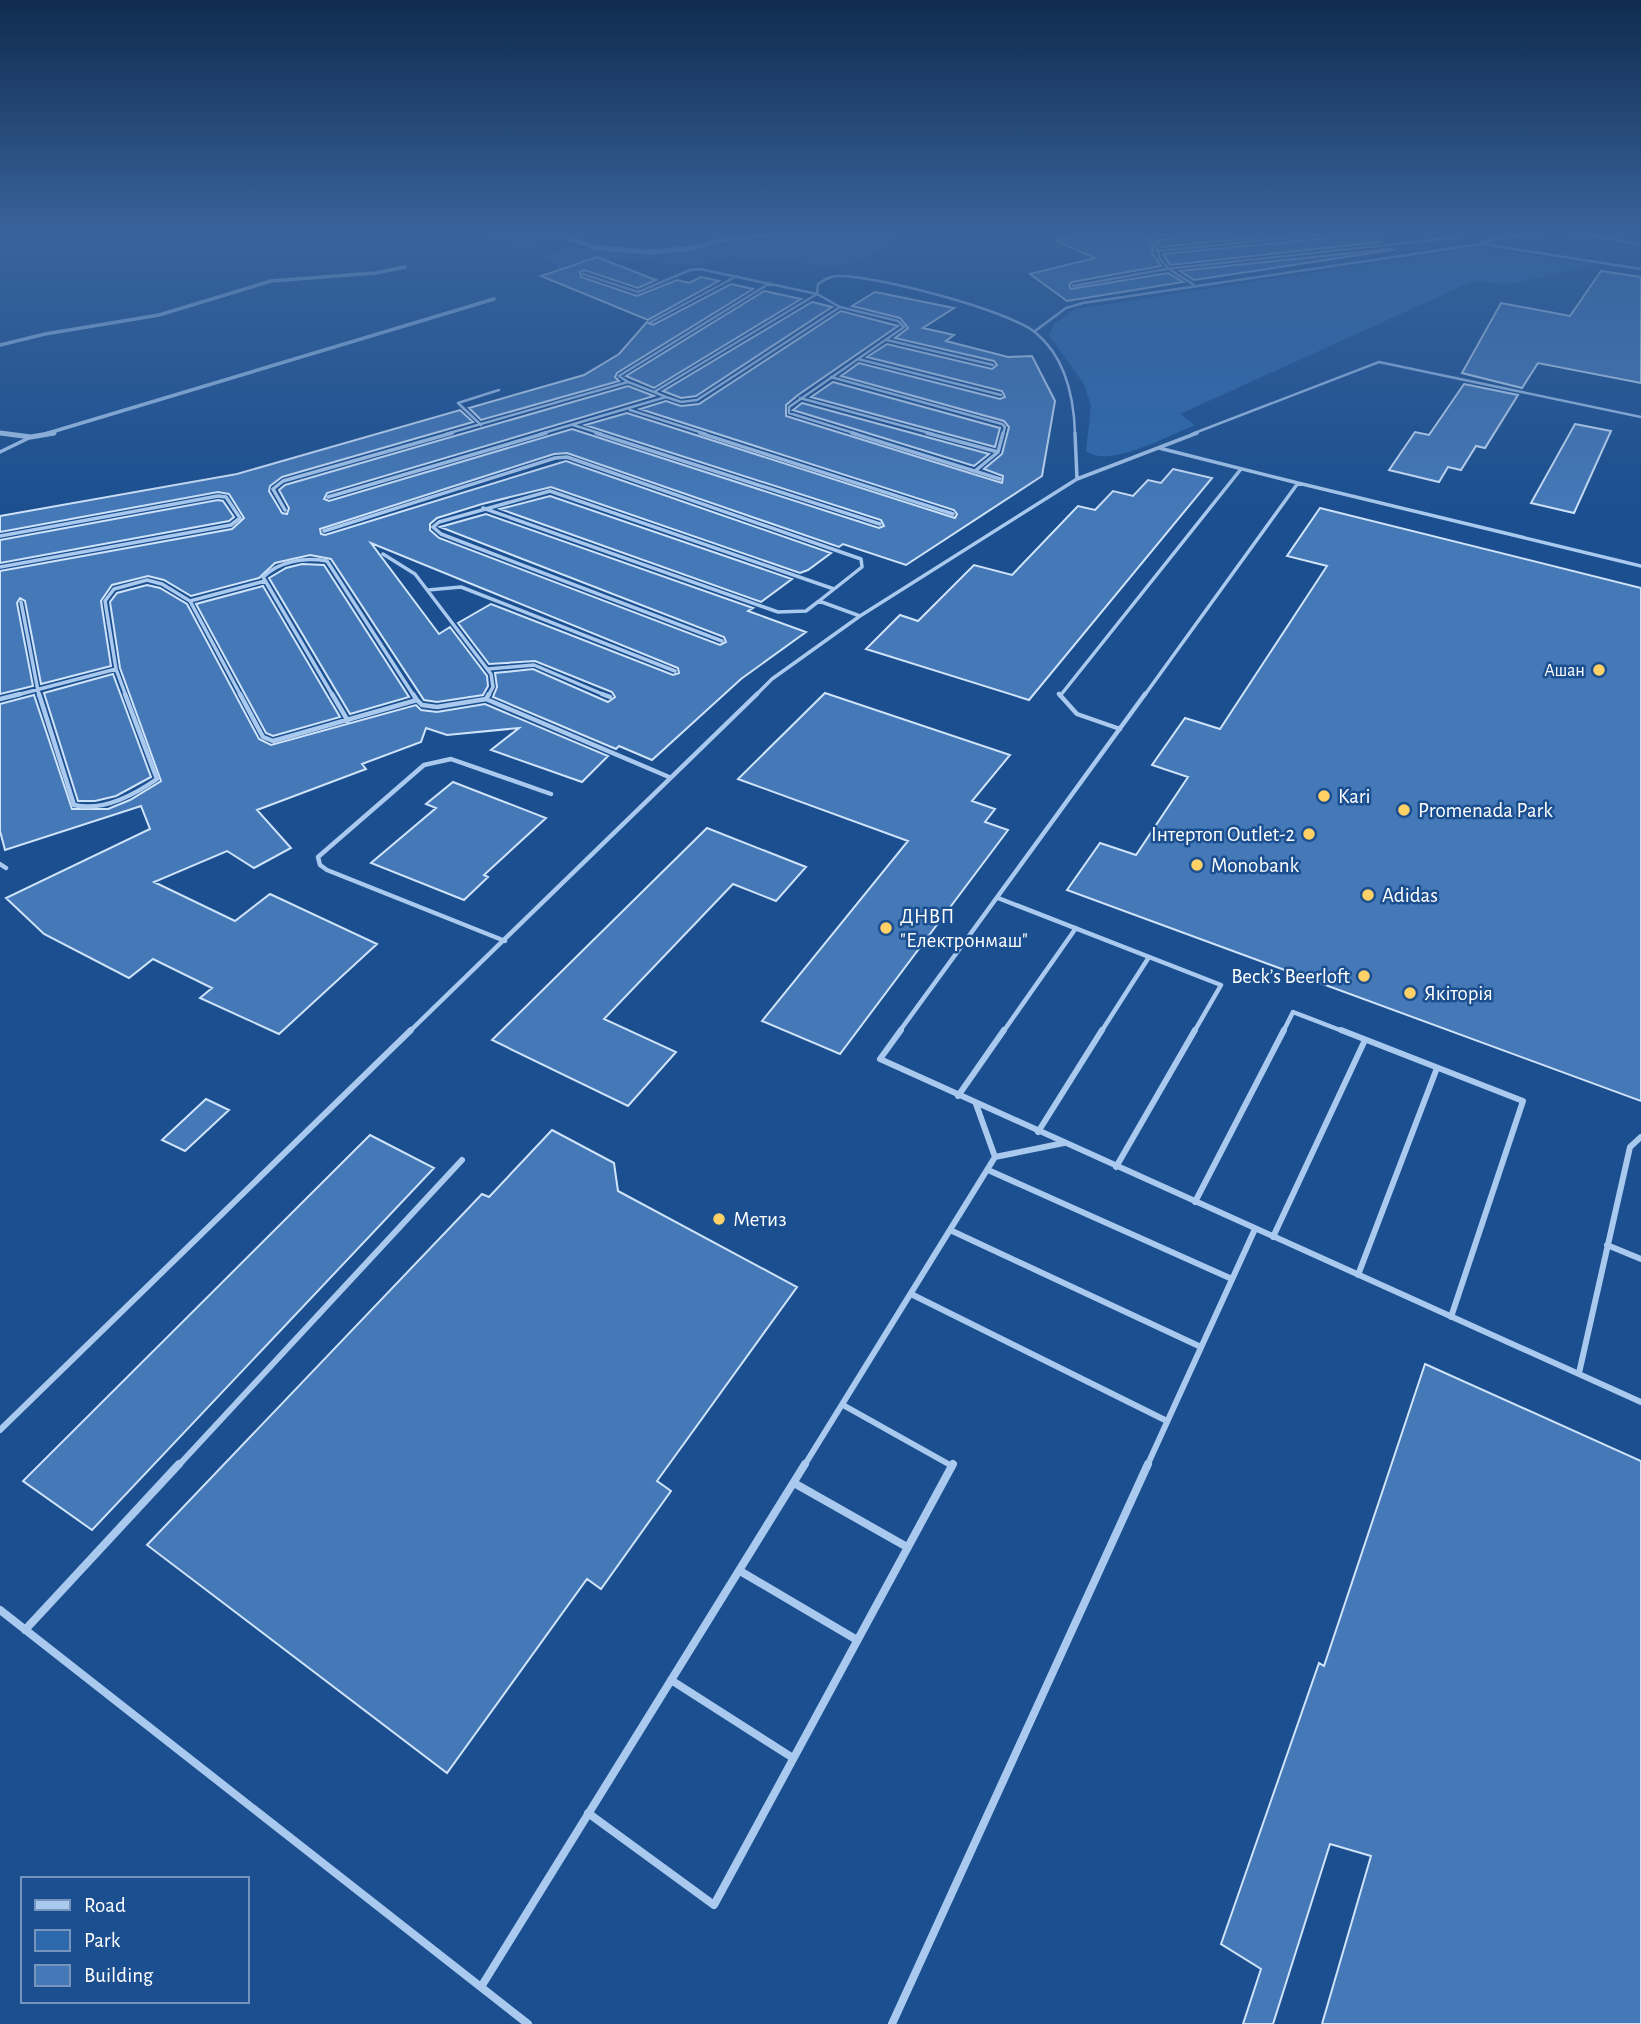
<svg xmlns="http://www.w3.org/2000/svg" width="1641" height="2024" viewBox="0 0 1641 2024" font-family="'Alegreya Sans',sans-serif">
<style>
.green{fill:#2e69ad}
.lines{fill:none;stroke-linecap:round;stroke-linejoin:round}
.stream{stroke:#9cc4f0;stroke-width:5}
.building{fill:#4478b7;stroke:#cfe3fa;stroke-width:2}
.lane-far4{stroke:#a9c9ee;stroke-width:2.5}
.lane-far3{stroke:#a9c9ee;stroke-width:3.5}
.lane-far2{stroke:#a9c9ee;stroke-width:4.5}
.lane-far1{stroke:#a9c9ee;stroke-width:6}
.lane{stroke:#a9c9ee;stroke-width:8}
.street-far1{stroke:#a9c9ee;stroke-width:3.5}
.street{stroke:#a9c9ee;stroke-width:5}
.poi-dot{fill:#ffd166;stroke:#1b4f8f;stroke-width:2.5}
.labels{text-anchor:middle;stroke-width:5;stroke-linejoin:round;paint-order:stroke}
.far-poi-label{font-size:18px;fill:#fff;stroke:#1b4f8f;text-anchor:end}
.poi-label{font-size:21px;fill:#fff;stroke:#1b4f8f;text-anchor:start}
</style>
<rect width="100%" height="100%" fill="#1b4f8f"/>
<path class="green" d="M480,231H537L544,237L538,245L528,250Z
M869,231L897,237L862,261L830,267L776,258L729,257L697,266L593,258L559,268L541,256L573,248L672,254L752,240Z
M1470,248L1598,264L1511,284L1473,281L1180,414L1195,425C1170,435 1108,469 1086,451L1091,406L1084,384L1049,335L1054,324L1075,309Z"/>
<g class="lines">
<path class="stream" d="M548,231L597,248L651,252L685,249L734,238L818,231"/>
</g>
<path class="building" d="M1095,231H1135L1153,246L1152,253L1161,266L1072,282L1069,285L1071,289L1168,273L1183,282L1067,301L1030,274L1095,258L1056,241Z
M1212,231H1323L1161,247L1157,240L1208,235Z
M1365,231L1381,242L1170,265L1163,254L1361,235Z
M1390,249L1392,250L1194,280L1180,271Z
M597,257L656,280L638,288L584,270L580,272L581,277L637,296L677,280L689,283L701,277L719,281L648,320L541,276Z
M1601,271L1641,277V383L1538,363L1522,388L1462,373L1501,303L1570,316Z
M731,284L753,289L617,373L615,377L619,381L481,420L469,408L584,375L619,354L647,322L653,325Z
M764,291L801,299L654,388L626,376Z
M875,292L954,308L923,328L954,335L946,341L1008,357L1032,356L1055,401L1042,476L906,565L843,544L839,547L567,453L554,454L320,529L321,534L325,535L566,461L831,553L808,570L800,573L551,487L482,504L437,518L430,524V530L439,538L720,645L726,642L724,637L440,527L486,514L753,608L748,611L806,632L741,679L652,760L619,746L616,749L493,697L497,687L495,673L533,669L608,702L615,697L612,692L535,661L489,664L458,623L491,604L673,675L679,673L678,668L371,543L439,634L450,627L487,676L488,686L483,695L437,702L424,700L331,559L310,555L275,563L259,578L191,596L164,580L148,576L112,585L101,601L111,666L41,684L25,601L20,598L17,603L33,686L0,694V571L232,529L244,518L229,494L218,492L0,532V516L237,474L460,410L473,422L282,477L270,486L269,491L282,513L287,514L289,508L279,490L285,485L628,386L654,396L327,493L324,499L329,501L572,429L879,528L884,526L881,520L585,425L627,413L955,518L957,514L954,510L640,409L666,401L681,406L699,404L841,311L898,326L798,395L786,405V416L1002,483L1003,476L984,469L1002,454L1009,427L1004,421L841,376L859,363L1000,399L1005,397L1002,391L867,357L887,344L992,369L997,365L994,361L895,338L908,328L900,318L852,306Z
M812,302L832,307L696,396L681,398L663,391Z
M833,382L1000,428L995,447L811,397Z
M1464,384L1518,395L1485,448L1476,446L1461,470L1448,467L1439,482L1389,470L1415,432L1429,435Z
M802,403L989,454L974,466L793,410Z
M1575,424L1611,431L1574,513L1531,503Z
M1173,469L1212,478L1029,700L866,649L900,615L918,621L974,565L1012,575L1078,506L1095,510L1113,491L1133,496L1148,480L1161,483Z
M550,496L792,579L761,602L500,509Z
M218,500L223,501L234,517L229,521L0,563V540Z
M1320,508L1641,588V1101L1067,890L1100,843L1136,855L1188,777L1152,765L1185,718L1220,729L1327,566L1287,556Z
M302,564L324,565L409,697L350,714L269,578L286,568Z
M147,585L160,588L187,604L259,739L271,745L416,705L421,710L437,712L485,704L608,756L582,782L491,750L519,728L447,735L426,728L421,742L362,764L366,769L257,810L291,848L254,868L227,851L154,882L235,921L270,894L377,944L279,1034L200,998L212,988L153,959L129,978L44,934L6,898L150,829L141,806L5,850L0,831V704L34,695L72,809H108L130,800L161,781L120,668L110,602L117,593Z
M263,586L327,695L340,717L273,736L266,733L196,604Z
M113,674L151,777L116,796L95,801H78L44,693Z
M825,693L1010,755L972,801L995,809L985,822L1008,830L840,1054L762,1021L908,841L738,779Z
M453,782L546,818L484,875L488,877L464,900L371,863L436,808L426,804Z
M707,828L806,867L776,901L733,884L604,1019L676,1052L628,1106L492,1040Z
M206,1099L229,1110L185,1151L162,1140Z
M552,1130L614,1163L618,1191L797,1287L657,1481L671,1491L601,1589L587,1579L447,1773L147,1545L482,1194L489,1197Z
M370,1135L434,1168L92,1530L23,1481Z
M1425,1364L1641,1461V2024H1322L1371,1856L1330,1844L1273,2024H1243L1261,1969L1221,1944L1319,1663L1324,1666Z"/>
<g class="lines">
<path class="lane-far4" d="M1139,231L1156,244L1160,259L1169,269L1194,285
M1571,231L1641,245
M1149,237L1208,231
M1481,242L1546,231
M1156,251L1361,231
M583,274L638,292L690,270L700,269L817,294
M1073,286L1166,269L1460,237
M651,322L737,276
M1035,331L1066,308L1083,303L1482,244L1641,269
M887,340L993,365
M858,359L1001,395
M831,377L1002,424L1005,427L1003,434
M628,382L619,376L770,283
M666,397L681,402L697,400L840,307
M800,398L933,434
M630,410L706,434
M481,425L458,403L499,390
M573,425L602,434
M446,434L628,382L654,392
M540,434L666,397L654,392L817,294
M857,434L789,413V407L904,327L898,321L840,307L817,294L818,284C824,280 830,276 837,276C874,275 1009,310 1036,333C1066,358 1074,397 1075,434
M1192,434L1379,362L1641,417"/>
<path class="lane-far3" d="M596,433L880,524
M700,433L953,514
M852,433L1000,479
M927,433L998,452
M1159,448L1298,483
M0,452L31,437
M975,471L998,452L1003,433
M1077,479L1197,433
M328,497L546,433
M483,508L778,612L806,611L819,601
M285,510L273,489L283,481L452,433
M324,531L555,458L567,457L861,559L862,567L819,601L860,616
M0,536L218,496L226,497L240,518L231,525L0,567
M383,554L415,574L491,674L493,687L488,696
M428,590L461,587L675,671
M190,601L265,581
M21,602L39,696
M722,641L441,534L433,527L439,522L550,491L834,589
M488,669L534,665L607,696
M13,696L116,669
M126,696L116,669L105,601L114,589L147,580L162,584L190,601L241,696
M333,696L263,577C280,561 304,557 327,561L414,696
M755,696L772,679L860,616L1077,479L1075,433
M1060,696L1241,469
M1144,696L1298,483L1641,566"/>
<path class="lane-far2" d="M39,694L74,805C103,812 134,795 157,779L125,694
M240,694L263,737L273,741L417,700L422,705L437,707L486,699L669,777
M332,694L348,721
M413,694L417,700
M602,694L610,697
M1059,694L1077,714L1120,729
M0,699L20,694
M486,699L489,694
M0,864L6,868
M998,898L1221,985L1194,1032
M505,941L327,870L320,865L318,857L424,765L451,759L551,794
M409,1032L757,694
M899,1032L1145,694
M1003,1032L1076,928
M1101,1032L1149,957
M1283,1032L1293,1012L1345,1032"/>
<path class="lane-far1" d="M901,1030L880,1059L1641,1402
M1341,1030L1523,1101L1451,1317
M958,1096L1004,1030
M976,1104L995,1157
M1038,1132L1102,1030
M1116,1167L1195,1030
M988,1170L1232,1279
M1195,1202L1284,1030
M950,1230L1201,1347
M1273,1237L1365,1040
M1607,1245L1641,1259
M1358,1275L1437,1068
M911,1294L1167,1421
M1579,1373L1630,1147L1641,1137
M843,1405L952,1466
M0,1430L411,1030
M178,1466L462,1160
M804,1466L995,1157L1064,1143
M1147,1466L1255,1229"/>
<path class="lane" d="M794,1483L907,1547
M740,1571L857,1640
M0,1610L528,2024
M25,1630L179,1464
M671,1680L793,1758
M588,1813L714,1905L953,1464
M481,1987L805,1464
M892,2024L1148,1464"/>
<path class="street-far1" d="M0,345L45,334L159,315L271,281L375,273L405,267
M0,433L10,434
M45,434L494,299"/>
<path class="street" d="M0,433L31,437L54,433"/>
</g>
<linearGradient id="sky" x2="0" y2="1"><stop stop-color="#0f2b4f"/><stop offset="0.45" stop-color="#39639b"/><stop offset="1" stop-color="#39639b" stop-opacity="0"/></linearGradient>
<rect width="1641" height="514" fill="url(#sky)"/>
<g class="poi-dot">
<circle cx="1599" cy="670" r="7"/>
<circle cx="1324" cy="796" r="7"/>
<circle cx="1404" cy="810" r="7"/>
<circle cx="1309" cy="834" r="7"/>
<circle cx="1197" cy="865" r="7"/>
<circle cx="1368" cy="895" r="7"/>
<circle cx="886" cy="928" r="7"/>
<circle cx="1364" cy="976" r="7"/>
<circle cx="1410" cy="993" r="7"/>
<circle cx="719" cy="1219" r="7"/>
</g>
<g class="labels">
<g class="far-poi-label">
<text x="1585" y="676">Ашан</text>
</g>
<g class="poi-label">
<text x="1338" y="803">Kari</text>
<text x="1418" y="817">Promenada Park</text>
<text x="1295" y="841" text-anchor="end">Інтертоп Outlet-2</text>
<text x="1211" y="872">Monobank</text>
<text x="1382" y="902">Adidas</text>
<text x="900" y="923">ДНВП<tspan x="900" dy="24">"Електронмаш"</tspan></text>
<text x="1350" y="983" text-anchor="end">Beck’s Beerloft</text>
<text x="1424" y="1000">Якіторія</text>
<text x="733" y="1226">Метиз</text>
</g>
</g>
<rect x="21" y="1877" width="228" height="126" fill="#1b4f8f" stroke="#7695bc" stroke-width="2"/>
<rect x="35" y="1900" width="35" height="10" fill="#a9c9ee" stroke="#7695bc" stroke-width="2"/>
<text x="84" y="1912" font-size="21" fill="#ffffff">Road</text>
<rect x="35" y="1930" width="35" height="21" fill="#2e69ad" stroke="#7695bc" stroke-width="2"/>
<text x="84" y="1947" font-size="21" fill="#ffffff">Park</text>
<rect x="35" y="1965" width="35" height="21" fill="#4478b7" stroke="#7695bc" stroke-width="2"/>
<text x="84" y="1982" font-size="21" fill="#ffffff">Building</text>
</svg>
